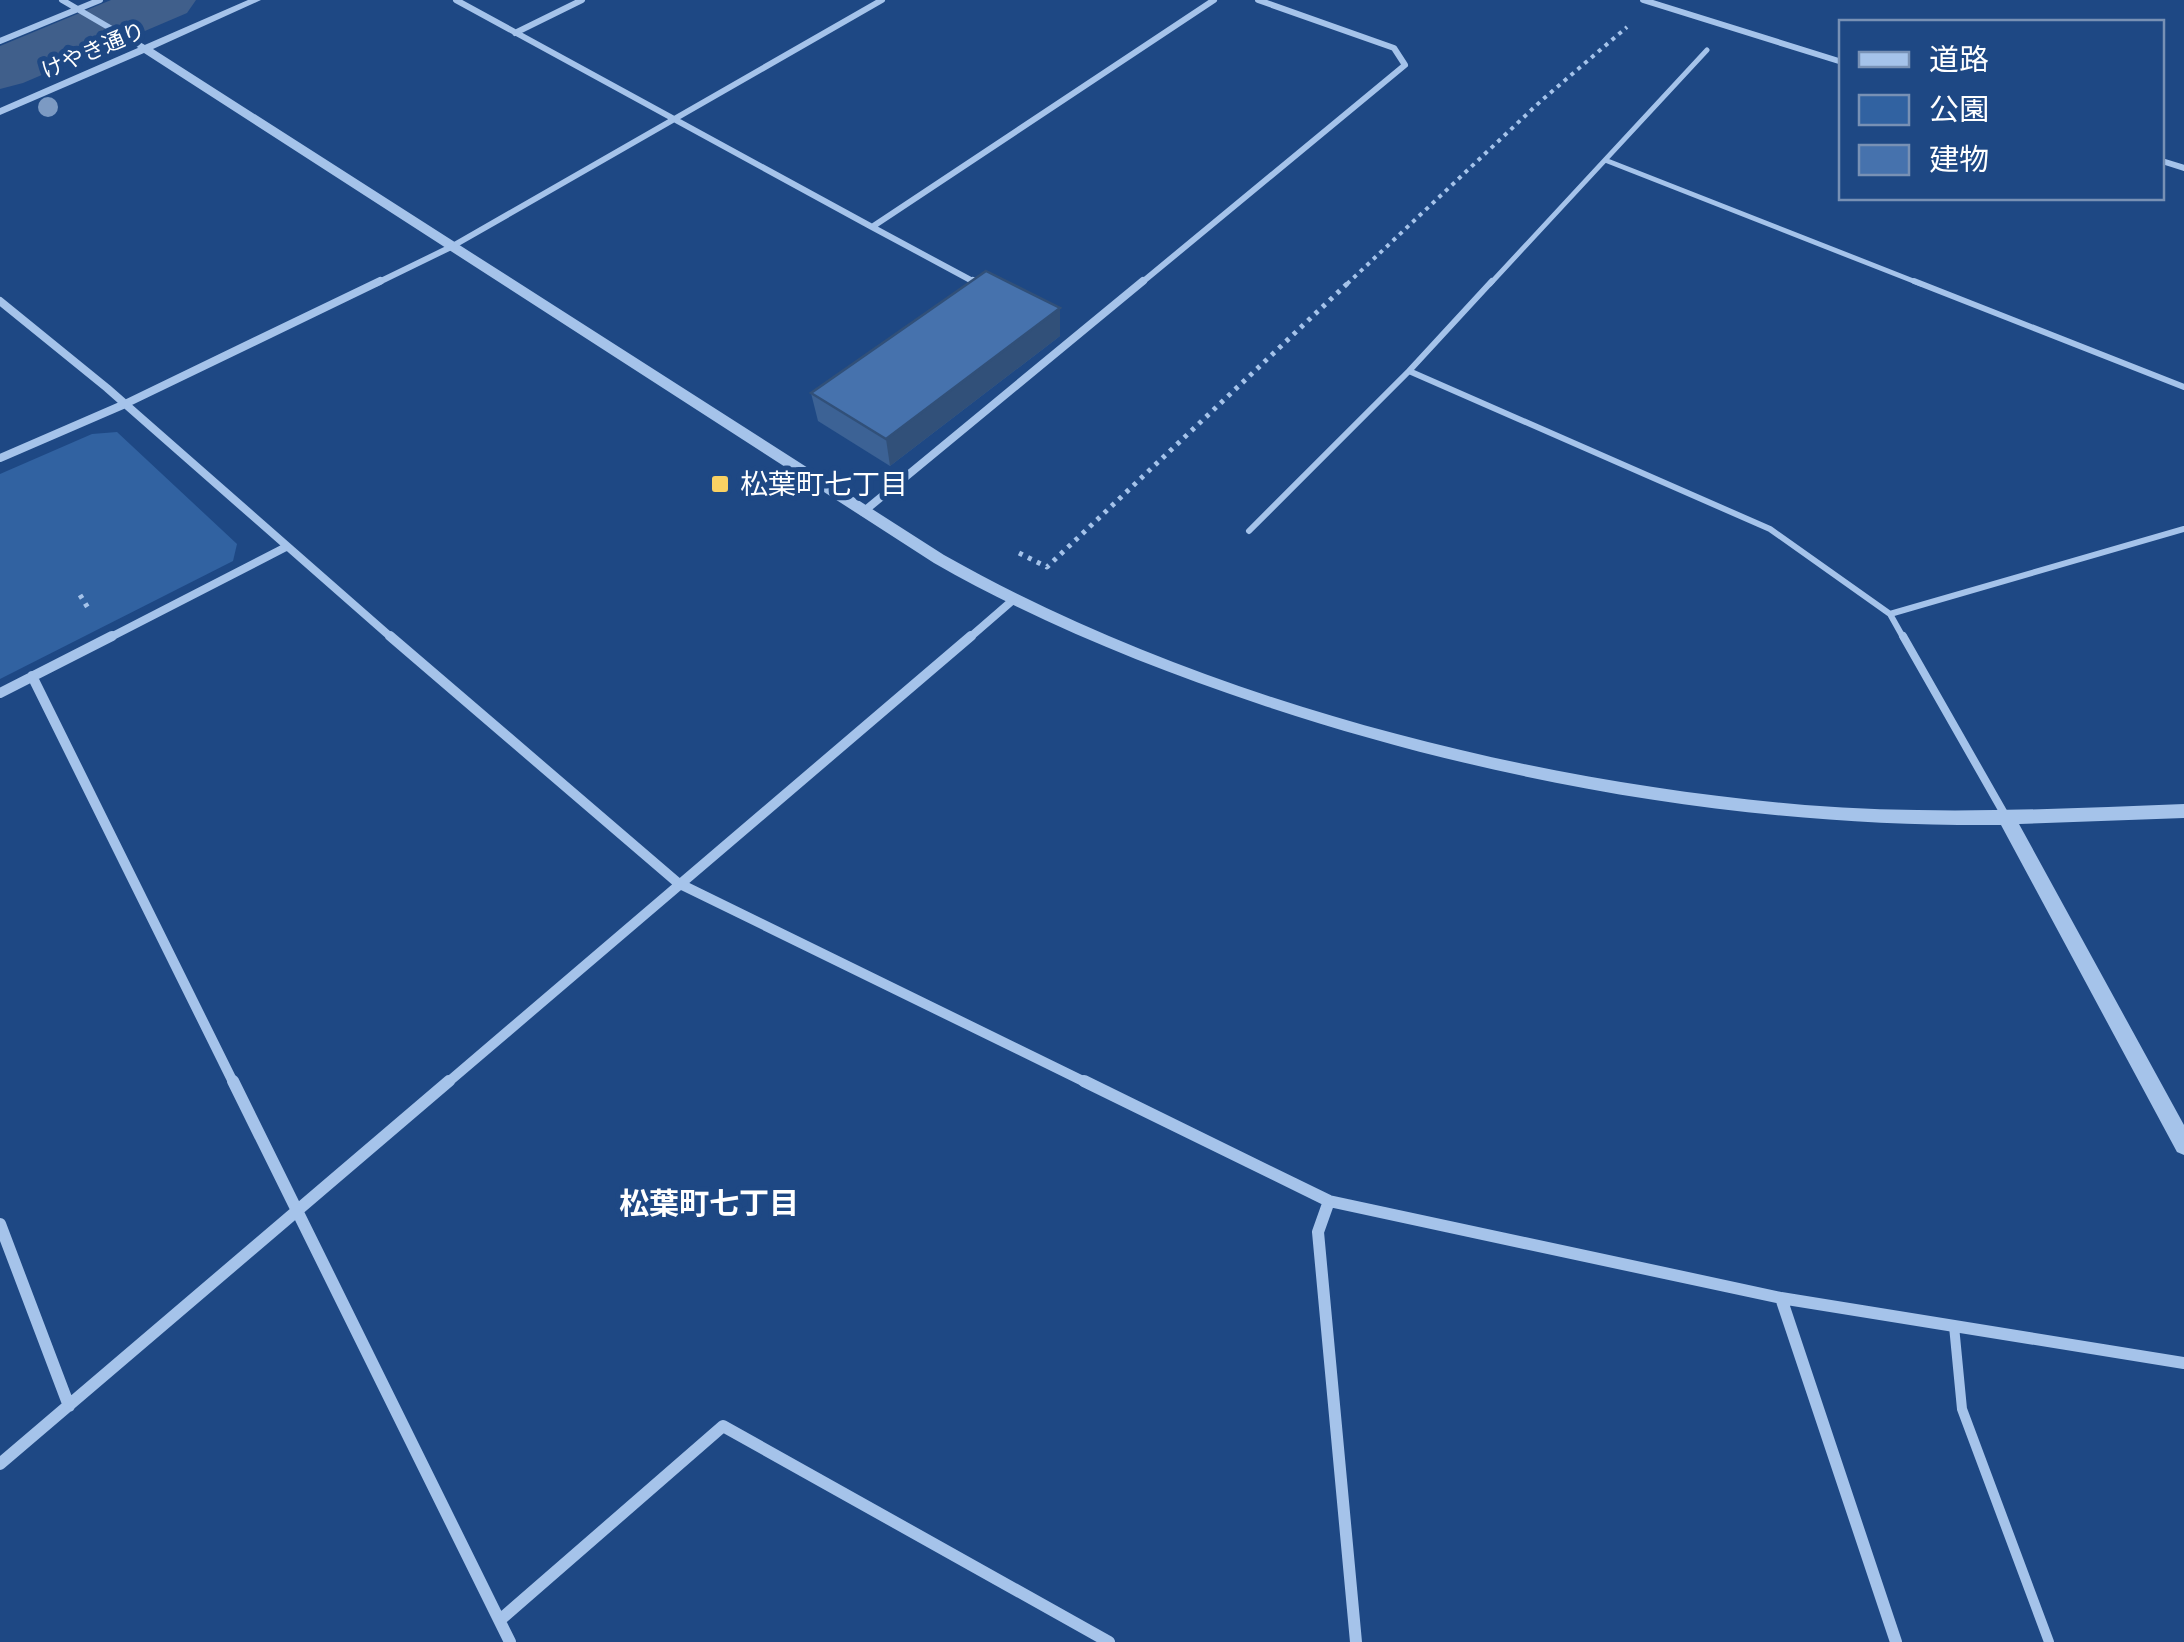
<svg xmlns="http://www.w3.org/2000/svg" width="2184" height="1642" viewBox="0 0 2184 1642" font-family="Helvetica,'Noto Sans JP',sans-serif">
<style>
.green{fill:#3162a1}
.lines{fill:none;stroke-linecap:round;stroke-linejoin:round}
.river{fill:#405f8b;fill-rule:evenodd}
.path-far1{stroke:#a5c3ea;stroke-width:4;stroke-dasharray:4 5;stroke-linecap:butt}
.path{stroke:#a5c3ea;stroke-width:5;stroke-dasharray:4 6;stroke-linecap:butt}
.service-far3{stroke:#a5c3ea;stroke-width:5}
.service-far2{stroke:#a5c3ea;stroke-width:6}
.service-far1{stroke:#a5c3ea;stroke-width:8}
.service{stroke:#a5c3ea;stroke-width:10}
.minor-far3{stroke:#a5c3ea;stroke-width:6}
.minor-far2{stroke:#a5c3ea;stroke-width:8}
.minor-far1{stroke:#a5c3ea;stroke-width:10}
.minor{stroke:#a5c3ea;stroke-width:12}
.tertiary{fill:#a5c3ea;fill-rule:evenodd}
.tree{fill:#7c9ac3}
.wall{fill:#3c6295}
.shaded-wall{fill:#315079}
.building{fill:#4672ad;stroke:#315079;stroke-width:2.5}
.poi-dot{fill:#f9d163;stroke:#1e4884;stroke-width:4}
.labels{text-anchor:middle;stroke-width:10;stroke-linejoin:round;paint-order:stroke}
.far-street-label{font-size:22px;fill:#fff;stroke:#1e4884}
.poi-label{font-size:28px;fill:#fff;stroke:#1e4884;text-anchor:start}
.neighbourhood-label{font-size:30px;font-weight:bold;fill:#fff;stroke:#1e4884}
</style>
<rect width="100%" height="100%" fill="#1e4884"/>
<path class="green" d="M117,432L237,544L233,561L0,679V474L92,434Z"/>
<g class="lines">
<path class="river" d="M111,0H196L187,13L23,83L0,89V46Z"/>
<path class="path-far1" d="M1347,284L1542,100L1627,27"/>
<path class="path" d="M1019,553L1047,567L1350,281
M80,595L88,608"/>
<path class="service-far3" d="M1605,160L1921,284
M1490,284L1707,50"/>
<path class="service-far2" d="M1914,281L2184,387
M1409,371L1492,281
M1249,531L1409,371L1770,529L1890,614L1904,639
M1890,614L2184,529"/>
<path class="service-far1" d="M1903,636L2005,815"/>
<path class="service" d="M1954,1326L1962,1409L2049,1642"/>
<path class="minor-far3" d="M62,0L146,49
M456,0L872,227L1214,0
M1643,0L1842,62
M515,33L582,0
M0,41L100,0
M2162,161L2184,168
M872,227L978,284
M375,284L451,247L882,0
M1140,284L1405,65L1394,48L1258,0"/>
<path class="minor-far2" d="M973,281L984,287
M0,301L107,388L393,639
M0,458L125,404L380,281
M863,512L1143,281
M107,639L286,547
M968,639L1013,600"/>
<path class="minor-far1" d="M390,636L678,883L1089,1084
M32,676L234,1084
M0,693L112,636
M446,1084L971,636"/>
<path class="minor" d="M233,1081L510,1642
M1084,1081L1329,1201L1781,1298L2184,1363
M1329,1201L1318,1232L1356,1642
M0,1224L69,1406
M1781,1298L1896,1642
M0,1464L449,1081
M500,1620L723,1426L1109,1642"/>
<path class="tertiary" d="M248,0H261L153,49L944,555C1195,697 1518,781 1805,805C1931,815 2058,809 2184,804V818L2019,824L2184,1125V1155L2177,1152L2001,825C1748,827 1499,784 1259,704C1146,666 1037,622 934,563L144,53L0,115V108Z"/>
</g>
<circle class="tree" cx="48" cy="107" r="10"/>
<path class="wall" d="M1060,336L890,466L818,421L811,393Z"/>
<path class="shaded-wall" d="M1060,308V336L890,466L886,439Z"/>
<path class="building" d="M986,271L1060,308L886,439L811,393Z"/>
<rect class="poi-dot" x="710" y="474" width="20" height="20" rx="5"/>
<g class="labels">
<g class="far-street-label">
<text transform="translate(93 50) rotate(-23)" y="8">けやき通り</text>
</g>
<g class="poi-label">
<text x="740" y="494">松葉町七丁目</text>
</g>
<g class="neighbourhood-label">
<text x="709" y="1214">松葉町七丁目</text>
</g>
</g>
<rect x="1839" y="20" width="325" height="180" fill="#1e4884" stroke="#7891b5" stroke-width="2.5"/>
<rect x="1859" y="52" width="50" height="15" fill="#a5c3ea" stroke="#7891b5" stroke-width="2.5"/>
<text x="1929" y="70" font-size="30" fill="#ffffff">道路</text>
<rect x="1859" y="95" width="50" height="30" fill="#3162a1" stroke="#7891b5" stroke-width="2.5"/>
<text x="1929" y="120" font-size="30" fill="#ffffff">公園</text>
<rect x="1859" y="145" width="50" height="30" fill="#4672ad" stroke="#7891b5" stroke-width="2.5"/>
<text x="1929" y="170" font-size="30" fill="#ffffff">建物</text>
</svg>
